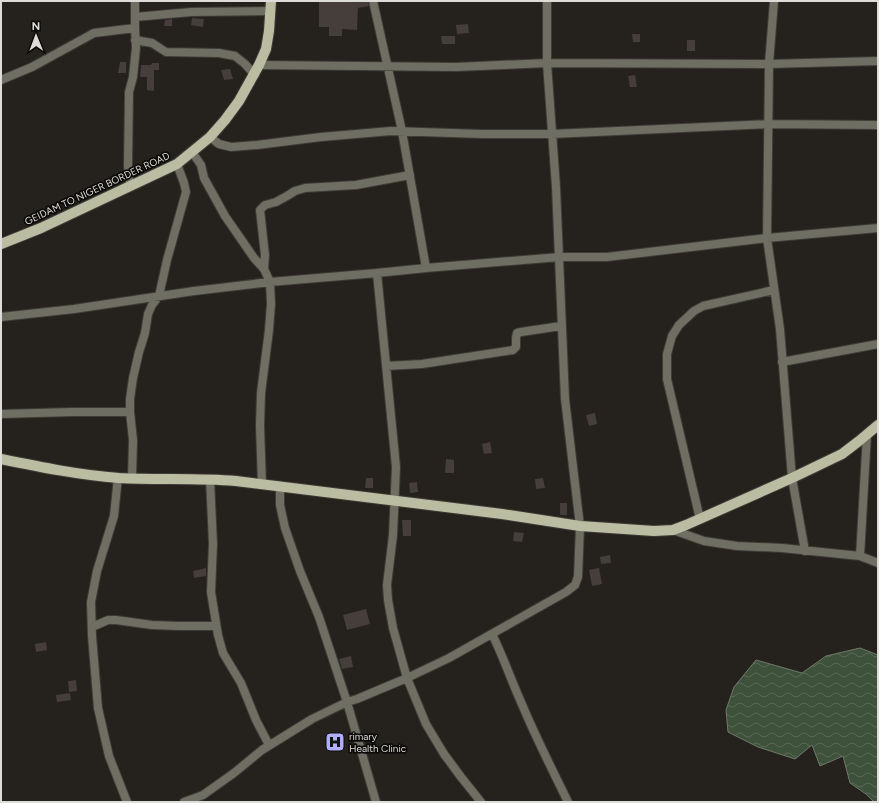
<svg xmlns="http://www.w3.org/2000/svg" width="879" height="803" viewBox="0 0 879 803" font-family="Figtree,sans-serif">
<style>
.built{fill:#302a1f}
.water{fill:url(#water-waves);stroke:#6e7b6a}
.building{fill:#453e3b}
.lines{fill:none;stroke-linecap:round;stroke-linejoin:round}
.street-casing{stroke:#3f3b37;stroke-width:10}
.primary-casing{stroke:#3f3b37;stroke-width:12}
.street{stroke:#6e6f62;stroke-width:8}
.primary{stroke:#bbbda2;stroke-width:10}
.labels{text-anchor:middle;stroke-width:3.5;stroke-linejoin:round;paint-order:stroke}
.street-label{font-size:10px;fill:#dedcd8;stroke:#0d0b09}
.poi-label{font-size:10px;fill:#dedcd8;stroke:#0d0b09;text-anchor:start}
</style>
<defs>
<pattern id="water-waves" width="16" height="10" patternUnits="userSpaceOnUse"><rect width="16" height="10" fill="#3e513b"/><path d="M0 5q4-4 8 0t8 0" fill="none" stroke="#596957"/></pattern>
</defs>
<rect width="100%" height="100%" fill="#25211d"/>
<path class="built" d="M336,733L342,749L334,752L329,735Z"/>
<path class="water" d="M860,648L878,655V802H874L866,794L850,783L843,756L820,766L812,745L795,759L758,747L728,732L726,710L734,687L756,660L802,673L826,656Z"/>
<path class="building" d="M319,1H368L369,6L358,8L357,30L342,29V36H329V27H319Z
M192,18L204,19L203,27L191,25Z
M172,19V26H164L165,20Z
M468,24L469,33L457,34L456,25Z
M632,34H640V42H633Z
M441,36H455V44H442Z
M687,40H695V51H687Z
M120,62H126V73H118Z
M152,63H159V70H154V91L147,90V77H140L141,65H151Z
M230,69L233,79L224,80L221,70Z
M635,75L637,87H630L628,76Z
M595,413L597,424L589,426L586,415Z
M490,442L492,453L484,454L482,444Z
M446,459L454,460V473H445Z
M366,478H373V488H365Z
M543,478L545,488L536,489L535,479Z
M417,482L418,492L410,493L409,483Z
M560,503H567V515H560Z
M402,520H411V536H403Z
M514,532L524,533L522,542L513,541Z
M610,555L611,563L601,564L600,557Z
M206,568V576L194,578L193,571Z
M599,568L602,584L592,586L589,570Z
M366,609L370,624L347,630L343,615Z
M46,642L47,650L36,652L35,644Z
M351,656L353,667L342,669L339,659Z
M76,680L77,691L69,692L68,681Z
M70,693L71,700L57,702L56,695Z"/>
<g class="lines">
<defs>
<path id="street" d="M373,1L402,131L426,268
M774,1L769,64L767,238L780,329L792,478L805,551
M135,17L191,12L271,11
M135,40L152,43L166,52L219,53L235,56L245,64L255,75
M259,65L456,67L547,63L769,64L878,61
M1,80L32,67L94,33L135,28
M210,137L219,144L231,147L257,145L321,137L391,131L482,134H552L768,124L878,125
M192,152L201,165L204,178L225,216L254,258L264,269L270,282L271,304L269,330L261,393L260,426L262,485
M130,185L128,166L129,92L133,77L136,48L135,28V1
M264,269L265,255L260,210L265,205L276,202L287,196L295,191L305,188L356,185L410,175
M377,273L396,467L393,535L387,585L388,600L393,628L407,678L426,724L444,754L461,777L481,802
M1,317L74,309L194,291L270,282L377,273L426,268L560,257H607L767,238L878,228
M782,362L878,344
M386,366L422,364L513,350L516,347V338L517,333L521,332L561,326
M1,414L72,412H130
M118,477L114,516L97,571L91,602L92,636L98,708L109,756L127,802
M132,478L133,440L130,412V399L133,378L139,352L145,333L148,314L152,305L159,296L167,260L186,192L184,183L177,164
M210,479L213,544L211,592L218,635L223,653L241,683L256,720L269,745
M280,487V505L285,528L300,571L319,617L347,702L376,802
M700,519L667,379V354L672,336L679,325L694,311L703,306L774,290
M673,530L704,541L737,546L782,548L860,556L878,563
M860,556L867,434
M92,627L108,620H116L152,625L179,626H216
M492,634C503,656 511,680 521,702C535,736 552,769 568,802
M184,802L195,798L203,795L234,773L262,750L312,719L347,702L357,699L407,678L449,658L566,592L575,585L578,577L580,526L565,399L556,187L547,63V1"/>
<path id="primary" d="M1,244L41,228L177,164L210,137L225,120L239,101L259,65L266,49L269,31L271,1
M1,459C40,467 79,475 119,478C158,480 197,478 236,481L502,514L580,526L654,531L673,530L686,525L792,478L842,454L859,441L878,425"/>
</defs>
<use href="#street" class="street-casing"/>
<use href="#primary" class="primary-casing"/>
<use href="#street" class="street"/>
<use href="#primary" class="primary"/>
</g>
<defs>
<symbol id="hospital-square" viewBox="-11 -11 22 22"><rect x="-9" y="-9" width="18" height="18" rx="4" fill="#aeaefb" stroke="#0d0b09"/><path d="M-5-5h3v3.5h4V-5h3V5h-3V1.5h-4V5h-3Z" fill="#111"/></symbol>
</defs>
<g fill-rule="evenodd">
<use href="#hospital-square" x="324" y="731" width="22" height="22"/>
</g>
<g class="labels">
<g class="street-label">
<text transform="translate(97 188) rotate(-25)" y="4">GEIDAM TO NIGER BORDER ROAD</text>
</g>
<g class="poi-label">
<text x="349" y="740">rimary<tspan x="349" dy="12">Health Clinic</tspan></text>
</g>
</g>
<rect width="879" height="803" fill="none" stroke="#dedcd8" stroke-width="4"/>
<g transform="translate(36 36) rotate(359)" stroke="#0d0b09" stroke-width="3" paint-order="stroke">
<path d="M0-3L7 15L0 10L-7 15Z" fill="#dedcd8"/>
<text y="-6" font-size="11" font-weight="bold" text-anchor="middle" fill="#dedcd8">N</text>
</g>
</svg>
